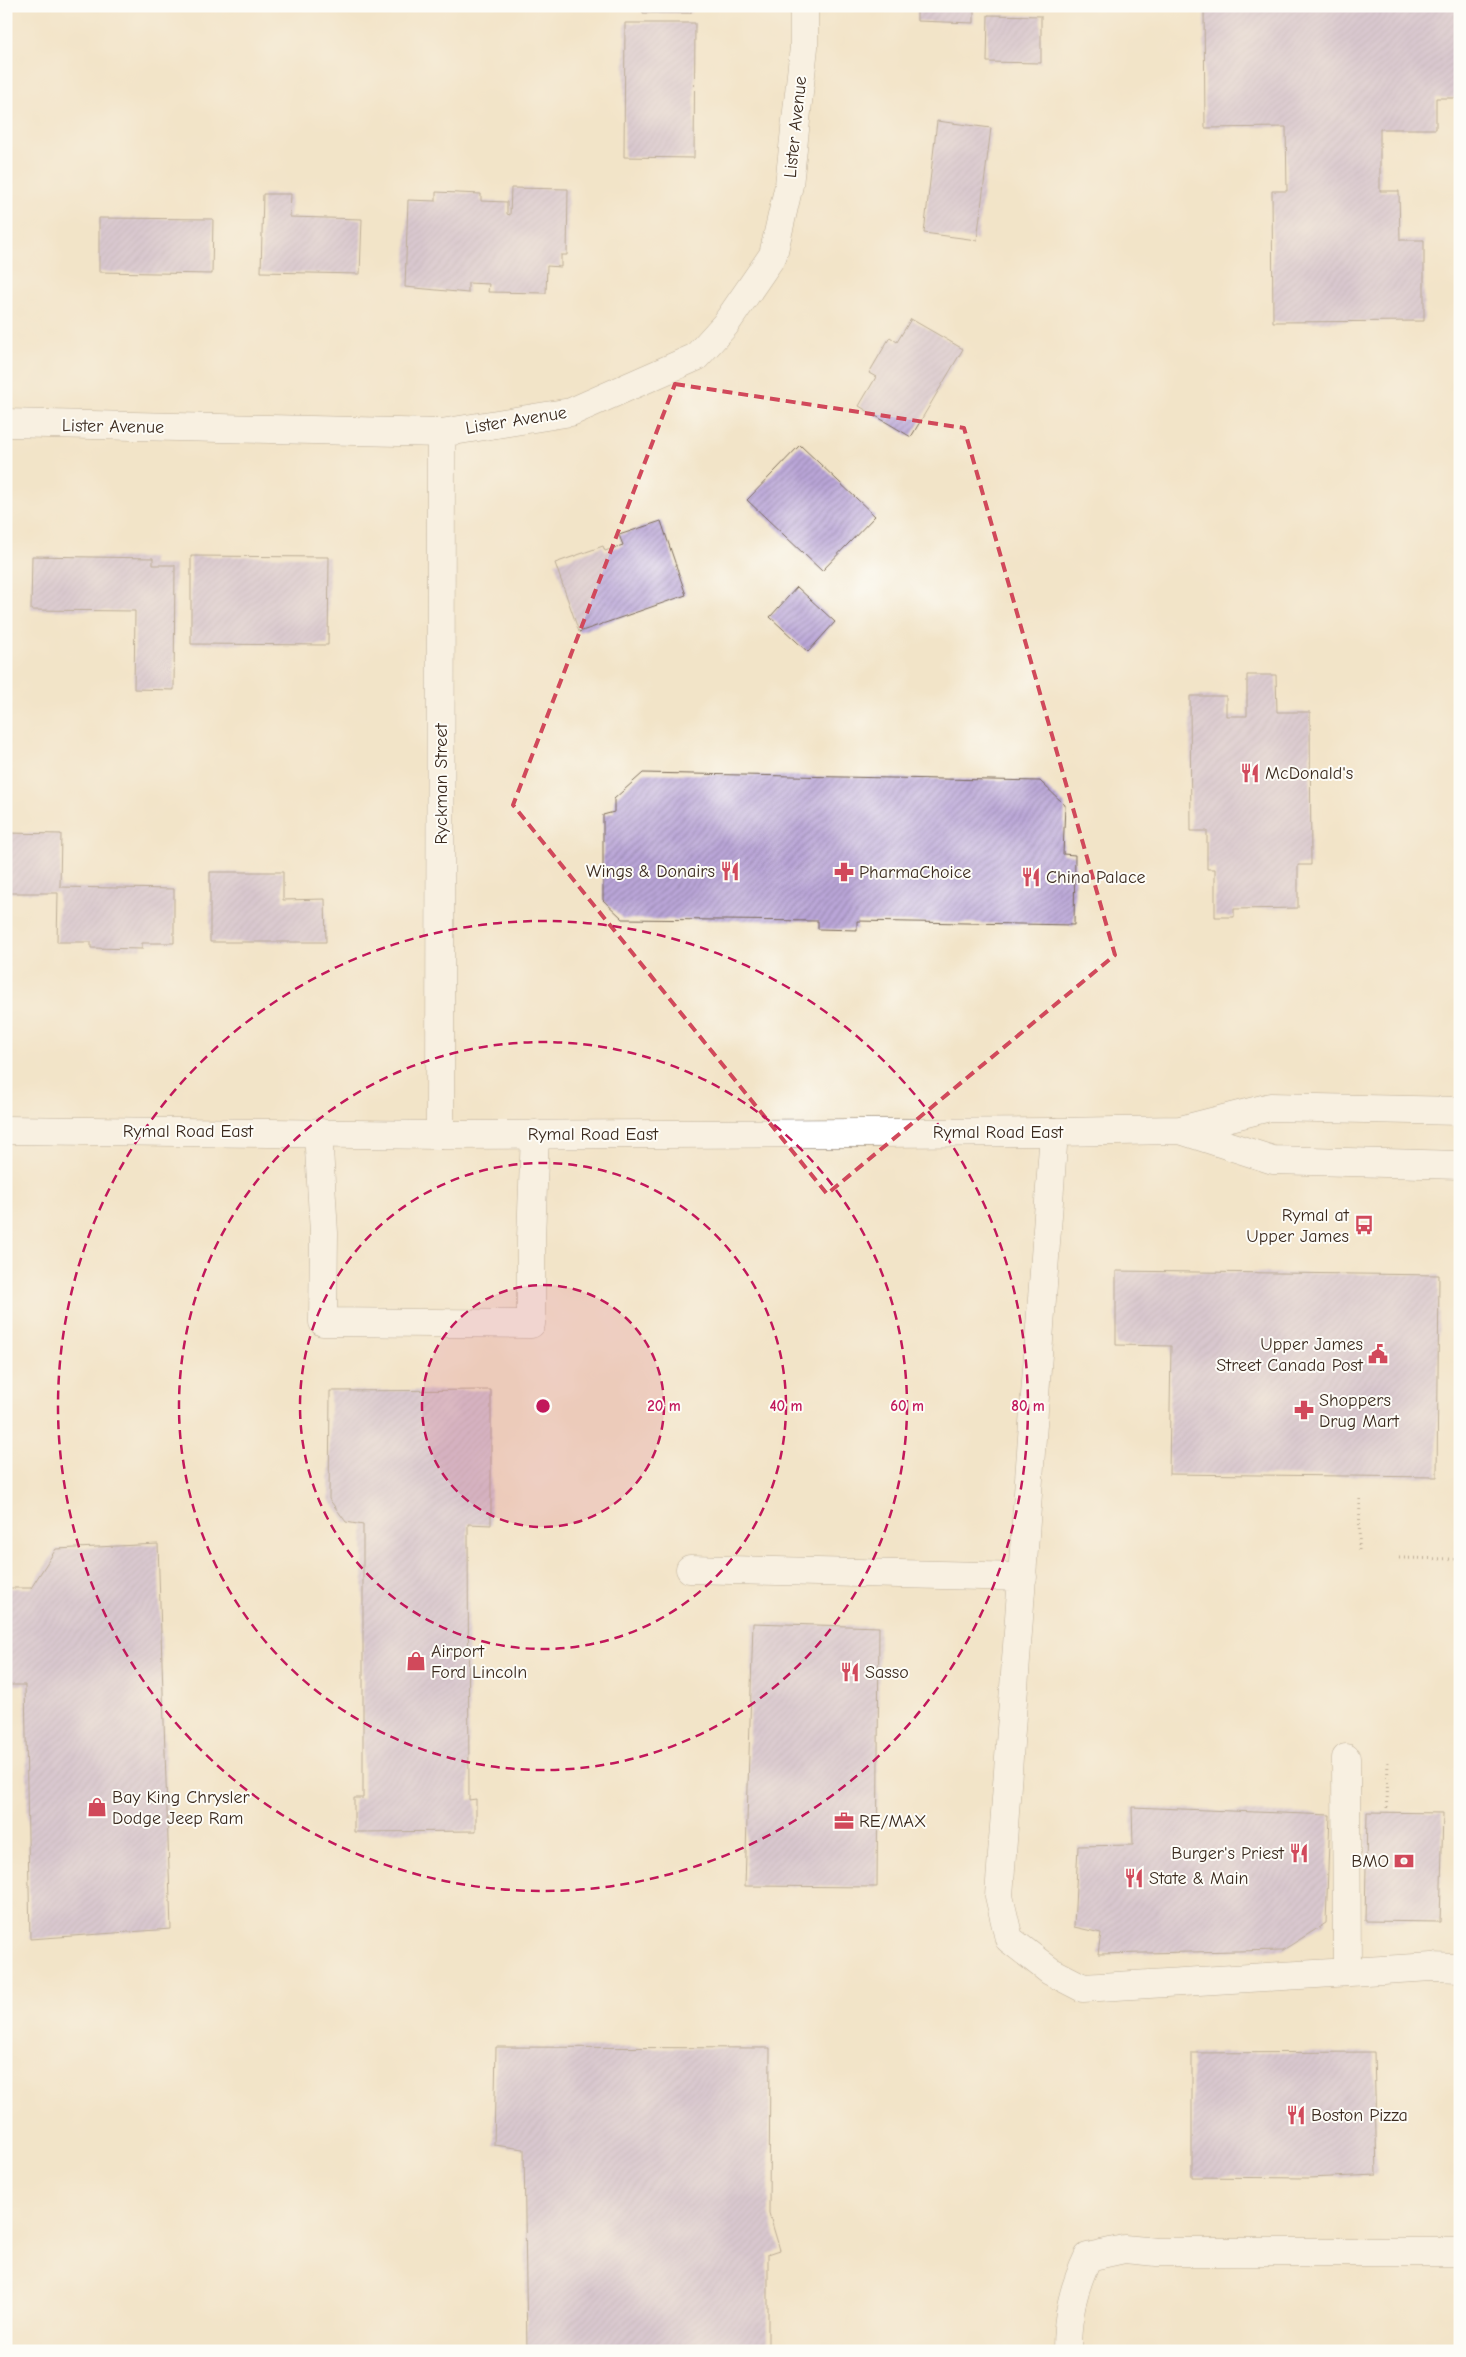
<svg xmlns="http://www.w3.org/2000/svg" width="1466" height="2357" viewBox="0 0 1466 2357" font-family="'Comic Neue',sans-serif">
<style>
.building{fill:url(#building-hatch)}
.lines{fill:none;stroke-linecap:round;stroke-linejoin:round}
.minor-casing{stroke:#7b6b5a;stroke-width:29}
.major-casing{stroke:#7b6b5a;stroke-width:29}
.path{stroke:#7b6b5a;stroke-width:3;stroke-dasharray:1 4;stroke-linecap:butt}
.minor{stroke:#fff;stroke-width:28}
.major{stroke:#fff;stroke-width:28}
.marked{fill:none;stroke:#d1495b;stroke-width:4;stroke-dasharray:10 6;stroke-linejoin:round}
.ring{fill:none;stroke:#c2185b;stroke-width:2.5;stroke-dasharray:9 6}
.labels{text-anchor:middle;stroke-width:4;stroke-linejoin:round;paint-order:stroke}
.street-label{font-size:18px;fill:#3b2a1e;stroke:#fdfcf7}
.poi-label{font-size:18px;fill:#3b2a1e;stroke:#fdfcf7;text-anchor:start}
.centre{fill:#c2185b;stroke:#fdfcf7;stroke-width:2.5}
.ring-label{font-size:15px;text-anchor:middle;font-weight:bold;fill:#c2185b;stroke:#fdfcf7;stroke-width:4;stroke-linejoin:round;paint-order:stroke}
</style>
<defs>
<pattern id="building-hatch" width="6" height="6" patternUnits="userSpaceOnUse" patternTransform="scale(1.25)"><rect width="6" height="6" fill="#baa6d8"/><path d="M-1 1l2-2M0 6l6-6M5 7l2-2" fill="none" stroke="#9887af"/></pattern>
</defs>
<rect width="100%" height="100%" fill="#fdfcf7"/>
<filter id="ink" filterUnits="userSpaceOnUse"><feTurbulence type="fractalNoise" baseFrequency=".02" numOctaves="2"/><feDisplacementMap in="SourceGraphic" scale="10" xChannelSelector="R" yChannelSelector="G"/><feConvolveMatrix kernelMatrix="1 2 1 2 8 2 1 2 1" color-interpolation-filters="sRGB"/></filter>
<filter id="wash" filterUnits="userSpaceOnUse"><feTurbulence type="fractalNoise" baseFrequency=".0096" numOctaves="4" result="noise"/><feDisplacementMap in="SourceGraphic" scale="20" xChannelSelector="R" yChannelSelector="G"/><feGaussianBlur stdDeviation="1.12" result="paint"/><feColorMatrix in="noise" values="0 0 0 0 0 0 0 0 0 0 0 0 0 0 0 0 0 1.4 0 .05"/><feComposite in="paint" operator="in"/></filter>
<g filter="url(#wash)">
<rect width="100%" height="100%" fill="#f2e4c8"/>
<g id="blocks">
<path class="building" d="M643,6H691V13H643Z
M917,6H974V23L917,21Z
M1204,6H1460V98H1436V129H1380V191H1399L1400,240H1424V321L1273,322L1272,191H1287L1286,127L1205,128Z
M988,15L1041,16V63L987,62Z
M625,23H695L694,158L624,157Z
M937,121L991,128L977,240L924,233Z
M511,188L568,189L567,255H561V267L547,266L546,293L488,292L489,284L468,283V293L405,287L408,200L436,201V192L481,194V201L507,202V214L510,215Z
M263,194H291L290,217L362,219L360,274L261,272Z
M6,211H9L8,263H6Z
M99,218L213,219L212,274L99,272Z
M911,319L963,349L911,437L859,406L876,377L869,373L890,337L897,342Z
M800,445L875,516L822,571L747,500Z
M661,521L686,595L579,632L555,563L603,546L605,551L623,545L619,535Z
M32,556L153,558V565H175L174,690L134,689L135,611L31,610Z
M191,556L329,557L328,645L191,644Z
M797,587L835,622L808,652L770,617Z
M1247,675H1276L1277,712H1310L1311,865H1298V908L1234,909V917H1215V869H1207V831H1191L1190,696H1226V716H1247Z
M643,773L1040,781L1065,805L1063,854L1075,855L1074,925L857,921V930L818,929V921L623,919L603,900V815L614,812V799Z
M6,833L61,834L60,887L174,889V943H142V949L91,948V942H57L58,893H6Z
M210,872H283V900L325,899L326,942H210Z
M1116,1271L1439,1275L1437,1477L1169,1474L1171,1346L1116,1345Z
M491,1390V1525L468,1524L469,1800L476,1799V1831L354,1832V1798H363V1525L346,1522L329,1499L330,1391Z
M158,1544L171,1929L30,1939L25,1685H6V1588H31L56,1549Z
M753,1623L879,1627L877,1887L745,1886Z
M1132,1807L1330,1815L1326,1923L1283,1950L1098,1954L1101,1933L1074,1927L1078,1846L1133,1845Z
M1367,1812L1443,1813L1440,1922L1365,1921Z
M496,2047L770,2048L769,2213L780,2250L768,2254V2351H527L524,2149L494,2145Z
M1374,2052L1377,2175L1308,2178L1192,2177V2053Z"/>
</g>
</g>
<g filter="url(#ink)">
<use href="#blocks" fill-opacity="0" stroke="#7b6b5a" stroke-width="1"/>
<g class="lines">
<defs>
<path id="minor" d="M6,423L441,433L571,412L696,357L725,325L773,255L789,185L804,47V6
M318,1132L324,1233L323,1322L531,1324V1238L535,1134
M1054,1132L999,1896L1009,1939L1050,1971L1083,1988L1432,1967L1460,1968
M440,1135L441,433
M690,1569L1023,1577
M1346,1758L1347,1972
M1067,2351C1067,2315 1073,2289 1088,2257L1124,2249L1157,2252H1460"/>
<path id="major" d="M6,1130L440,1135L1054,1132L1180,1130L1270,1107L1460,1111
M1180,1130L1273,1160L1460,1165"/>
</defs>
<use href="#minor" class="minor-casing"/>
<use href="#major" class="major-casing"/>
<path class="path" d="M1359,1550L1360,1495
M1399,1558L1455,1559
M1387,1808L1388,1758"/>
<use href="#minor" class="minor"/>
<use href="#major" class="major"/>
</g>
</g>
<path d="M0 0H1466V2357H0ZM675,384L964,428L1115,955L827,1194L513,805Z" fill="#f2e4c8" fill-opacity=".55" fill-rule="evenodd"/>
<path class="marked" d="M675,384L964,428L1115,955L827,1194L513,805Z"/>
<circle cx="543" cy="1406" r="121" fill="#c2185b" fill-opacity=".12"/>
<g class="ring">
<circle cx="543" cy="1406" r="121"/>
<circle cx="543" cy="1406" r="243"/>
<circle cx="543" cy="1406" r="364"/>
<circle cx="543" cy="1406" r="485"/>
</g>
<defs>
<symbol id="restaurant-bare" viewBox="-9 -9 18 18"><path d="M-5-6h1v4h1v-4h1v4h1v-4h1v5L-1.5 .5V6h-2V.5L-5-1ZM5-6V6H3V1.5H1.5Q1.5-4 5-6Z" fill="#d1495b" stroke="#fdfcf7" stroke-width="2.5" paint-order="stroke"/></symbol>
<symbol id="pharmacy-bare" viewBox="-9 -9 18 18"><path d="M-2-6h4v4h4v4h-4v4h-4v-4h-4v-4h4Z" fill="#d1495b" stroke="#fdfcf7" stroke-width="2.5" paint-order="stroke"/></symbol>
<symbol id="bus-bare" viewBox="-9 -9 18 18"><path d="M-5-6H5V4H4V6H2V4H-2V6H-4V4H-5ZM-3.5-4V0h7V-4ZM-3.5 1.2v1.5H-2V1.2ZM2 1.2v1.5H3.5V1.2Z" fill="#d1495b" stroke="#fdfcf7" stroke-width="2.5" paint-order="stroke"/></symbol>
<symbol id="civic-bare" viewBox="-9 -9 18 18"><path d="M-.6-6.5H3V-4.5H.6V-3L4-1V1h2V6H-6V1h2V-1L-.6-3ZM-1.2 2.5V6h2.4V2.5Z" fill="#d1495b" stroke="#fdfcf7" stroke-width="2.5" paint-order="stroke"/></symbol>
<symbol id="shop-bare" viewBox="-9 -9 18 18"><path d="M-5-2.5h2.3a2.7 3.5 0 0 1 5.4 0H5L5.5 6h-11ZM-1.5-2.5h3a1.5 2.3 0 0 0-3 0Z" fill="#d1495b" stroke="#fdfcf7" stroke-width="2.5" paint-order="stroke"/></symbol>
<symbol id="office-bare" viewBox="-9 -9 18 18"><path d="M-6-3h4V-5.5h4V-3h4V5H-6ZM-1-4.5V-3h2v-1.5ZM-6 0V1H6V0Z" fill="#d1495b" stroke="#fdfcf7" stroke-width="2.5" paint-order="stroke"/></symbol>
<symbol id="bank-bare" viewBox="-9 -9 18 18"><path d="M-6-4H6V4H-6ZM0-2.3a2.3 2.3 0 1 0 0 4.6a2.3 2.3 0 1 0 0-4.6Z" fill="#d1495b" stroke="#fdfcf7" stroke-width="2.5" paint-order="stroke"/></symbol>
</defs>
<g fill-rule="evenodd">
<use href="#restaurant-bare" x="1236" y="759" width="28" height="28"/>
<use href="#restaurant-bare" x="716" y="857" width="28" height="28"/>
<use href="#pharmacy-bare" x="830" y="858" width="28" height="28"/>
<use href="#restaurant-bare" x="1017" y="863" width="28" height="28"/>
<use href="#bus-bare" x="1350" y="1211" width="28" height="28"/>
<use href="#civic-bare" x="1364" y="1340" width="28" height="28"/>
<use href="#pharmacy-bare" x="1290" y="1396" width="28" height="28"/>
<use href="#shop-bare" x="402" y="1647" width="28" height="28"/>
<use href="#restaurant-bare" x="836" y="1658" width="28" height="28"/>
<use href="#shop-bare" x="83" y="1793" width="28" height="28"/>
<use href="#office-bare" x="830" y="1807" width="28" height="28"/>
<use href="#restaurant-bare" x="1285" y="1839" width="28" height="28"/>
<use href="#bank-bare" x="1390" y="1847" width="28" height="28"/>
<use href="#restaurant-bare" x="1120" y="1864" width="28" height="28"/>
<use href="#restaurant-bare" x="1282" y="2101" width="28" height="28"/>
</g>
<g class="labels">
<g class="street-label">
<text transform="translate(795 127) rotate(-84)" y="6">Lister Avenue</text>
<text transform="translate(516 420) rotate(-9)" y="6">Lister Avenue</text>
<text transform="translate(113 426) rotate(1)" y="6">Lister Avenue</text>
<text transform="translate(441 784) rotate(-90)" y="6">Ryckman Street</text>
<text x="188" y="1137">Rymal Road East</text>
<text x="998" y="1138">Rymal Road East</text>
<text x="593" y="1140">Rymal Road East</text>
</g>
<g class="poi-label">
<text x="1265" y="779">McDonald's</text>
<text x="715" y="877" text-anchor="end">Wings &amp; Donairs</text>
<text x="859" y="878">PharmaChoice</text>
<text x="1046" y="883">China Palace</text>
<text x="1349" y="1221" text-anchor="end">Rymal at<tspan x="1349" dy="21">Upper James</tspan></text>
<text x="1363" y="1350" text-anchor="end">Upper James<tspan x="1363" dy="21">Street Canada Post</tspan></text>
<text x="1319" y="1406">Shoppers<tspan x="1319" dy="21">Drug Mart</tspan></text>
<text x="431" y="1657">Airport<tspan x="431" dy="21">Ford Lincoln</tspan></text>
<text x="865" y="1678">Sasso</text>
<text x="112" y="1803">Bay King Chrysler<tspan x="112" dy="21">Dodge Jeep Ram</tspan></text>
<text x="859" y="1827">RE/MAX</text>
<text x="1284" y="1859" text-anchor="end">Burger's Priest</text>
<text x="1389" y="1867" text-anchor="end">BMO</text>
<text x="1149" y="1884">State &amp; Main</text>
<text x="1311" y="2121">Boston Pizza</text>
</g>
</g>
<circle cx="543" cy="1406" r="8" class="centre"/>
<g class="ring-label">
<text x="664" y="1411">20 m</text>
<text x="786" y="1411">40 m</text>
<text x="907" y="1411">60 m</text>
<text x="1028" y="1411">80 m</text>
</g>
<rect width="1466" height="2357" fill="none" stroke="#fdfcf7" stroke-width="25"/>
</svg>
